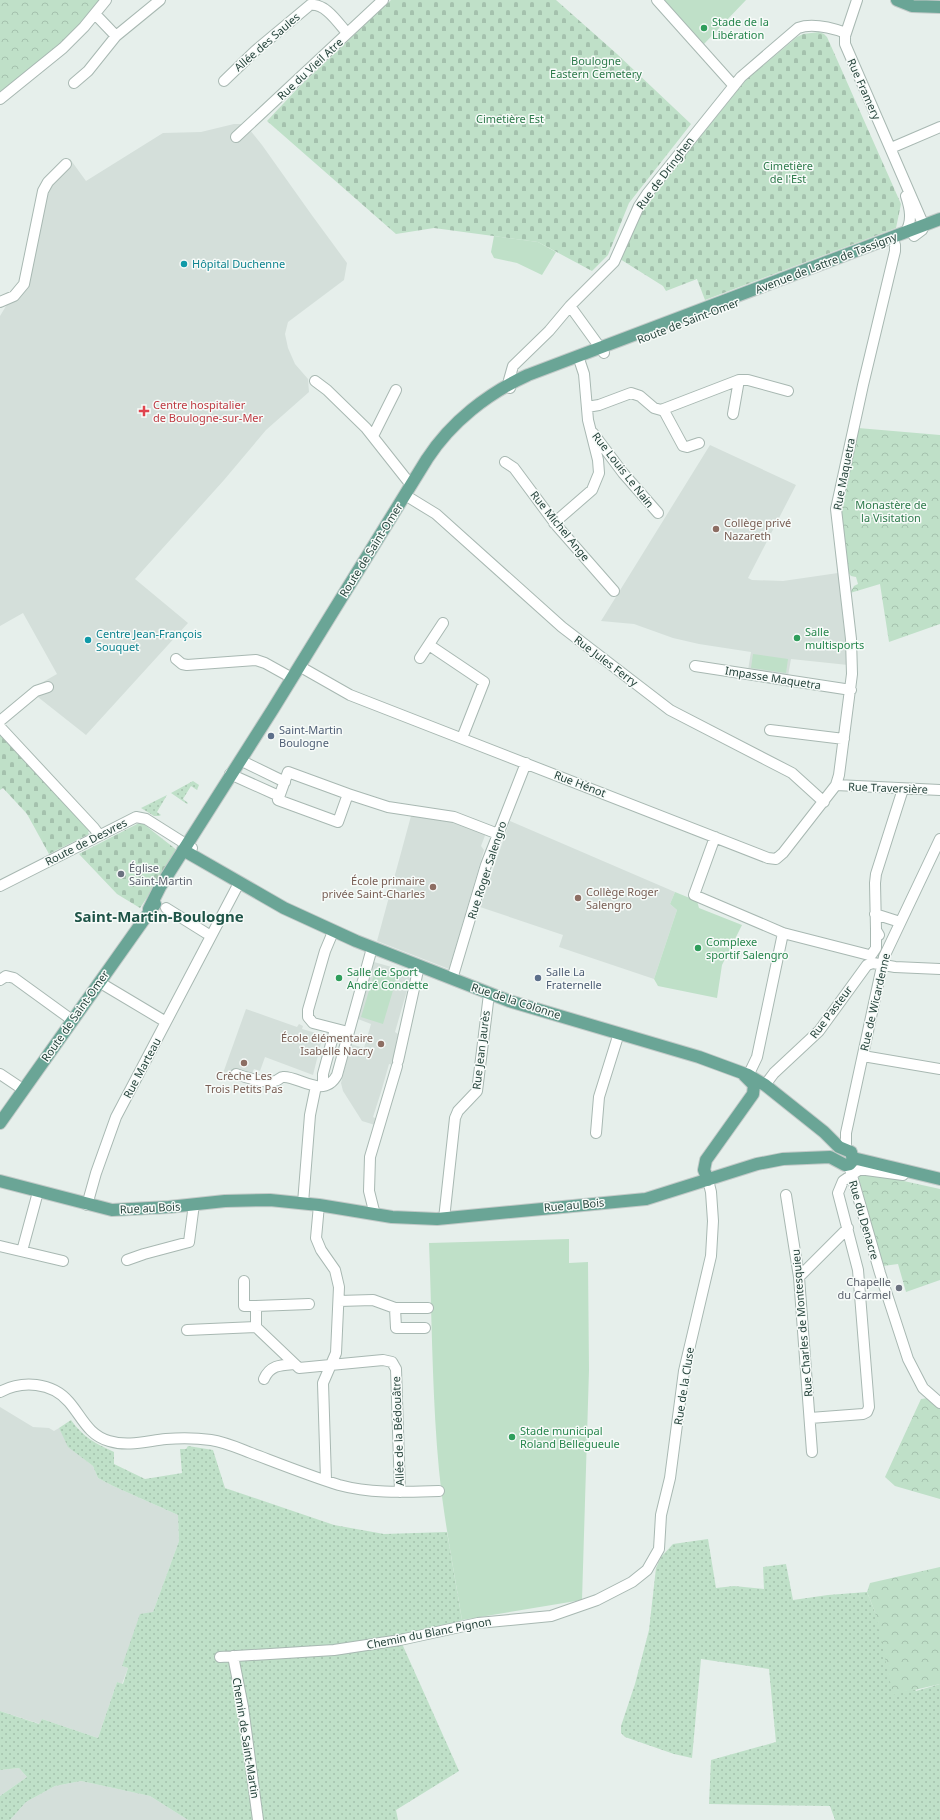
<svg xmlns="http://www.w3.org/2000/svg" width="940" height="1820" viewBox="0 0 940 1820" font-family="'Noto Sans',sans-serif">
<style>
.built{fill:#d4dfda}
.grass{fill:url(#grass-dots)}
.forest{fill:url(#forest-crowns)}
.cemetery{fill:url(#cemetery-stones)}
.garden{fill:#bfe0c8}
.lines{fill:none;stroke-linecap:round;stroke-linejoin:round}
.minor-casing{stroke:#a8b8b2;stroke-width:12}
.major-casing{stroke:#c2cac8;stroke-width:14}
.minor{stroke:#fff;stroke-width:10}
.major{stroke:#6aa596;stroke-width:12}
.leisure-dot{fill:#2e9e5b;stroke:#f7fbf9;stroke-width:1.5}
.culture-dot{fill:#0f9aa8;stroke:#f7fbf9;stroke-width:1.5}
.health-dot{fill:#e0444e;stroke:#f7fbf9;stroke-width:1.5}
.education-dot{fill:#8d6e63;stroke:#f7fbf9;stroke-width:1.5}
.service-dot{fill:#5c6f8a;stroke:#f7fbf9;stroke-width:1.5}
.worship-dot{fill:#6b7280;stroke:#f7fbf9;stroke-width:1.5}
.labels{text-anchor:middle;stroke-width:3;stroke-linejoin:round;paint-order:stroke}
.leisure-label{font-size:11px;fill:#27864d;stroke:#f7fbf9;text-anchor:start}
.street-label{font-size:11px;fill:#24423a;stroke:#f7fbf9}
.park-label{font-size:11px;fill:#2d7a4b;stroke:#f7fbf9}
.culture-label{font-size:11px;fill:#0d838f;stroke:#f7fbf9;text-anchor:start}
.health-label{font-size:11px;fill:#be3a42;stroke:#f7fbf9;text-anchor:start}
.education-label{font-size:11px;fill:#785e54;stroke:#f7fbf9;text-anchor:start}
.service-label{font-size:11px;fill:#4e5e75;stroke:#f7fbf9;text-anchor:start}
.worship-label{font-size:11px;fill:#5b616d;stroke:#f7fbf9;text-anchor:start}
.district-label{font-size:15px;font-weight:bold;fill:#1f5548;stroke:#f7fbf9}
</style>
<defs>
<pattern id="grass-dots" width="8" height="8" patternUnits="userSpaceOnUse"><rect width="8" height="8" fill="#bfe0c8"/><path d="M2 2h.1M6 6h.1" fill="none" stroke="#a4c1ad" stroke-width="1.8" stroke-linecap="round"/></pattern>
<pattern id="forest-crowns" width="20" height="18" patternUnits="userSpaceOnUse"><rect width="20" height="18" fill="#bfe0c8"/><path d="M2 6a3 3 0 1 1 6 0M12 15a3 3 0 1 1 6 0" fill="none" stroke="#a4c1ad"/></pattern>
<pattern id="cemetery-stones" width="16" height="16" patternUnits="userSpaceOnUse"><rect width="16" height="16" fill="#bfe0c8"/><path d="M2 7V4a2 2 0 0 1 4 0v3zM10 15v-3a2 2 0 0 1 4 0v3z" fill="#a4c1ad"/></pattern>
</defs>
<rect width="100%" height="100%" fill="#e6efeb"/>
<path class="built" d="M234,124H245L262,145L311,214L347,263L344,280L288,322L285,334L288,348L295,364L308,379L309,392L266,430L224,480L135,579L188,623L86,735L29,690L57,674L23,613L0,626V316L21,281L53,170L70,159L86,181L163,133L201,132Z
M710,445L796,485L748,578L752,580L783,581L838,573L848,665L791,659L788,676L748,670L751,652L699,644L673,638L634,624L601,621Z
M411,816L450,821L486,833L481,846L484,850L449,969L377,941Z
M510,821L675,892L670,904L677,910L654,979L559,947L563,935L480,907Z
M374,962L416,974L414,981L410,980L395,1032L398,1034L396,1043L399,1044L393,1065L389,1064L381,1092L373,1117L377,1119L375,1125L362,1121L343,1091L341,1083L351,1044L364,1048L371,1024L358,1019Z
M246,1009L297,1027L299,1024L303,1026L302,1029L323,1035L313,1075L265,1057L260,1071L254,1069L251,1076L234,1071L232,1079L222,1076Z
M0,1407L33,1427L49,1428L54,1431L59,1428L69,1447L93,1466L98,1478L113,1486L178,1515L179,1541L153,1612L122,1666L128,1668L122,1684L117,1682L98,1738L42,1719L40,1724L0,1711Z
M19,1768L27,1777L0,1796V1770Z
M81,1781L150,1796L188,1820H10L26,1802L55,1786Z"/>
<path class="grass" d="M193,781L199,785L197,790L191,786L183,799L188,803L187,804L171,793Z
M167,795L157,812L161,815L159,816H154L141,808Z
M71,1420C84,1438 95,1443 114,1452V1464L145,1479L182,1473L180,1449H186L188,1446L213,1450L225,1488L334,1525L384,1534L447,1532L462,1620L423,1633L399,1637L459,1771L396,1810L398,1820H188L150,1796L81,1781L55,1786L26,1802L10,1820H0V1796L27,1777L19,1768L0,1770V1711L39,1724L42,1719L98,1738L117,1682L123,1684L128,1668L122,1666L140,1614L153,1612L179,1541L178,1515L113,1486L98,1478L93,1466L68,1447L59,1428Z
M708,1539L716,1588L734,1586L764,1589L763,1567L786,1564L793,1600L828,1595L867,1592L875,1612L916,1691L940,1684V1820H835L830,1806L709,1804L711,1760L776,1742L769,1669L701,1659L692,1758L674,1754L625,1737L621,1733V1726L635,1684L649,1630L656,1568L661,1557L673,1544Z"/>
<path class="forest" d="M0,0H100L71,36L0,96Z
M858,428L940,435V624L889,642L880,584L850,593L854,586L858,584L856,577L851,576L847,571L841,510Z
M863,1172L940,1189V1280L906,1292L898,1264L883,1266L858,1176Z
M928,1398L940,1409V1499L895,1486L885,1477L921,1399Z
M940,1567V1684L893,1695L875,1612L867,1592L870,1583Z"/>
<path class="cemetery" d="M391,0H556L617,54L691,124L629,203L608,255L592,271L538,242L434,228L396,234L267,121L297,89Z
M819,32L824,34L827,37L901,204L896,228L705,300L697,279L666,291L663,286L620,259L642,209L746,80L797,37L803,34Z
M0,734L92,830L88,832L89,834L49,854L27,814L3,788L0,790Z
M141,822L178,851L140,908L117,894L79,854Z"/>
<path class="garden" d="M664,0H746L704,44Z
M494,236L538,242L556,252L542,275L517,263L494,258L491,252Z
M753,654L788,659L786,673L751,668Z
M675,892L697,901L699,908L742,925L722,965L717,998L658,986L654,979L677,910L670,904Z
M375,971L397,977L383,1024L361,1017Z
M569,1239V1263L588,1262L589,1370L582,1600L462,1620C454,1570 444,1521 439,1470C432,1395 432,1319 429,1243Z"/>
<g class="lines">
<defs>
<path id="minor" d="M657,0L734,86
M857,0L845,36V44L924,226
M95,14L116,36
M224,81L255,51L310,5C326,3 338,23 347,33
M74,83L88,71L116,36L160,0
M0,99L63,48L84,27L106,0
M236,137L383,0
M891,148L940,127
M905,233C913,221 910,208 906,196
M914,236L922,230L924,226
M0,302L14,296L24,284L43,191L48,182L66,164
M570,306L604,353
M315,381L327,390L366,428L411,485
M510,388L509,380L513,366L549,331L570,306L614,262L639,206L647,194L741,77L798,28C812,23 832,28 846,33
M587,407L599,405L631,393L640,396L654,408L661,410L739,380H748L788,391
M663,409L683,446L687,447L699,443
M733,414L739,380
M593,433L623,473L658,513
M373,436L396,390
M505,462L514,468L557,526L614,591
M405,495L436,514L562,627L670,710L792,773L824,802
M554,523L592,490L599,473L598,460L588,420L584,374L578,356
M429,645L484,682L462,738
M420,658L443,623
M176,659L182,664L187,665L256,660L265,663L292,678
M299,666L350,695L768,858L776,859L783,853L836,785L839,775L852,674L851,639L836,509L863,385L895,251V245L892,238
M695,666L851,690
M0,721L36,691L48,687
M0,727L94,828L97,832L96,837
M770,730L844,739
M240,760L285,782
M288,772L348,794L338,822L278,800Z
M230,774L279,796
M836,785L940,790
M348,794L388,807L454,817L498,834
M715,837L694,895L783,933L869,955L872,954L876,948V930
M0,886L136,817L146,819L192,848
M166,908L206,933
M875,914L900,922
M333,932L325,951L308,1010V1017L313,1023L348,1032
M879,935L876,930L875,883L876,874L903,789
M452,979L486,865L526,763
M0,980L6,976L14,978L72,1020
M99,982L166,1022
M863,1056L940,1069
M398,1061L419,966
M0,1074L24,1090
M236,1074C244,1077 267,1084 275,1081C278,1081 280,1077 283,1077C297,1075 324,1100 337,1075L372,948
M747,1078L757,1057L783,933
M323,1085V1074L335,1029
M765,1085L774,1073L819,1031L867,965L873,963L895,967L940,969
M596,1133L599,1097L619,1033
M846,1150V1133L884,957L940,839
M850,1169L880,1273L908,1359L923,1388L940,1403
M786,1195L799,1277L812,1452
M303,1203L310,1115L316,1086
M87,1205L96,1173L116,1117L239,883
M319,1205L316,1238L321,1250L335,1270L339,1287L336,1353L323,1383L326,1480
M375,1215L369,1191L370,1157L397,1066
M444,1219L455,1118L458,1111L477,1091L489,994
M0,1246L63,1261
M22,1251L38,1192
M127,1260L144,1254L189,1242L194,1204
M799,1277L848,1228
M244,1281V1306H256V1327
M339,1301L373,1300L395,1308H428
M256,1306L309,1304
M395,1308L396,1328H425
M187,1330L256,1327L299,1368L383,1360L392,1362L396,1369L400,1492
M264,1379C270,1365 281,1365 294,1364
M0,1392C22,1380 52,1382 69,1402C82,1417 88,1435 109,1441C128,1447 147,1441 166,1439C181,1438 196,1438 211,1440C225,1442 238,1448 251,1453C280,1464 310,1476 339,1485C372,1494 405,1492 439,1491
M810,1418L863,1414L867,1412L869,1407L858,1270L838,1193L843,1181L859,1170H866L903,1175
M233,1656L243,1707L258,1820
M220,1657L334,1650L400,1640L478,1623L551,1616L597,1600L632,1582L647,1570L659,1549L661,1515L670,1478L684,1371L711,1256L713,1221L711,1192L708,1180"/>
<path id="major" d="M897,0L912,6L940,7
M149,909L160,887L273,709L427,459C451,422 488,393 528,375L940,219
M0,1123L155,904
M853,1158L940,1179
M708,1180L704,1170L706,1160L753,1094L754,1085L744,1075
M0,1181L112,1210L169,1207L225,1201L270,1200L319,1205L392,1217L437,1219L646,1199L757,1164L783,1159L830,1157L845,1165L850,1164L853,1160L851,1152L839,1147L824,1132L765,1085L748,1075L699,1057L509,1001L356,941L284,908L183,850"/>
</defs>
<use href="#minor" class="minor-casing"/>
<use href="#major" class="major-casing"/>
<use href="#minor" class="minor"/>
<use href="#major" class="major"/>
</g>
<g class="leisure-dot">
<circle cx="704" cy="28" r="4"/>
<circle cx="797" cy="638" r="4"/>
<circle cx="698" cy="948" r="4"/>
<circle cx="339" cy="978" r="4"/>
<circle cx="512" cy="1437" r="4"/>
</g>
<g class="culture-dot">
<circle cx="184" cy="264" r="4"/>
<circle cx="88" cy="640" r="4"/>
</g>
<path class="health-dot" d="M142 405h4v4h4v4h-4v4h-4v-4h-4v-4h4z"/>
<g class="education-dot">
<circle cx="716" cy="529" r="4"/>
<circle cx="433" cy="887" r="4"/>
<circle cx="578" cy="898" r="4"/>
<circle cx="381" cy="1044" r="4"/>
<circle cx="244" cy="1063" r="4"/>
</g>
<g class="service-dot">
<circle cx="271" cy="736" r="4"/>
<circle cx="538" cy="978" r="4"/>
</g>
<g class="worship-dot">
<circle cx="121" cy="874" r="4"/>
<circle cx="899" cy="1288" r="4"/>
</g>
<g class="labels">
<g class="leisure-label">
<text x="712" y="26">Stade de la<tspan x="712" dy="13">Libération</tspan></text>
<text x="805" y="636">Salle<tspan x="805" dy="13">multisports</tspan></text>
<text x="706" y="946">Complexe<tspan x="706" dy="13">sportif Salengro</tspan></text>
<text x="347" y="976">Salle de Sport<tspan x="347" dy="13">André Condette</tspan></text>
<text x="520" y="1435">Stade municipal<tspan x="520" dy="13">Roland Bellegueule</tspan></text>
</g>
<g class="street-label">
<text transform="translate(267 42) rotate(-41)" y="4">Allée des Saules</text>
<text transform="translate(310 69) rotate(-43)" y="4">Rue du Vieil Atre</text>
<text transform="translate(864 89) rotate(66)" y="4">Rue Framery</text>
<text transform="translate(665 173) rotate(-53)" y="4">Rue de Dringhen</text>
<text transform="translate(826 263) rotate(-21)" y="4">Avenue de Lattre de Tassigny</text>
<text transform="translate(688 321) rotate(-21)" y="4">Route de Saint-Omer</text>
<text transform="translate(623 470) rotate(52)" y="4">Rue Louis Le Nain</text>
<text transform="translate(844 474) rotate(-79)" y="4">Rue Maquetra</text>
<text transform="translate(560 526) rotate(51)" y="4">Rue Michel Ange</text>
<text transform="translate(371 550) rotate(-58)" y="4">Route de Saint-Omer</text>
<text transform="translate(606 661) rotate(37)" y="4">Rue Jules Ferry</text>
<text transform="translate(773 678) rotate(9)" y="4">Impasse Maquetra</text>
<text transform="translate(580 784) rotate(21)" y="4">Rue Hénot</text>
<text transform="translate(888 788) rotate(2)" y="4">Rue Traversière</text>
<text transform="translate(86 842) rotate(-27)" y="4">Route de Desvres</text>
<text transform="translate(487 870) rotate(-72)" y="4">Rue Roger Salengro</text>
<text transform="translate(516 1001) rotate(18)" y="4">Rue de la Colonne</text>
<text transform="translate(875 1002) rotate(-77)" y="4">Rue de Wicardenne</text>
<text transform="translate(831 1012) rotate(-53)" y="4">Rue Pasteur</text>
<text transform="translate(75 1016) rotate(-55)" y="4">Route de Saint-Omer</text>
<text transform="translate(481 1050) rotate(-83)" y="4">Rue Jean Jaurès</text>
<text transform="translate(142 1068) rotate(-62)" y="4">Rue Marteau</text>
<text transform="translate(574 1205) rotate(-5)" y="4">Rue au Bois</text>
<text transform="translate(150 1208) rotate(-3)" y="4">Rue au Bois</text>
<text transform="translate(864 1220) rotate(74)" y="4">Rue du Denacre</text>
<text transform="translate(802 1323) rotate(-95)" y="4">Rue Charles de Montesquieu</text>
<text transform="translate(684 1386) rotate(-81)" y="4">Rue de la Cluse</text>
<text transform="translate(398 1431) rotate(-92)" y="4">Allée de la Bédouâtre</text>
<text transform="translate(429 1633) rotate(-11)" y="4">Chemin du Blanc Pignon</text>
<text transform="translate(246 1738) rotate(81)" y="4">Chemin de Saint-Martin</text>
</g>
<g class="park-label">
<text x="596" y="65">Boulogne<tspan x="596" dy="13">Eastern Cemetery</tspan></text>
<text x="510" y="123">Cimetière Est</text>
<text x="788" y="170">Cimetière<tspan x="788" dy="13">de l'Est</tspan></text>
<text x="891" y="509">Monastère de<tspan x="891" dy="13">la Visitation</tspan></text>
</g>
<g class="culture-label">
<text x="192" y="268">Hôpital Duchenne</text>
<text x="96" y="638">Centre Jean-François<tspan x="96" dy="13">Souquet</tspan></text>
</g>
<g class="health-label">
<text x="153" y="409">Centre hospitalier<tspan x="153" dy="13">de Boulogne-sur-Mer</tspan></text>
</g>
<g class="education-label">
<text x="724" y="527">Collège privé<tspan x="724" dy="13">Nazareth</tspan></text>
<text x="425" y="885" text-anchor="end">École primaire<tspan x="425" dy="13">privée Saint-Charles</tspan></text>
<text x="586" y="896">Collège Roger<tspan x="586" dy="13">Salengro</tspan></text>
<text x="373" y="1042" text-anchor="end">École élémentaire<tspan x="373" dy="13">Isabelle Nacry</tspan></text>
<text x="244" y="1080" text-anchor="middle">Crèche Les<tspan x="244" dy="13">Trois Petits Pas</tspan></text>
</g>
<g class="service-label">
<text x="279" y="734">Saint-Martin<tspan x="279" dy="13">Boulogne</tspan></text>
<text x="546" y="976">Salle La<tspan x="546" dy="13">Fraternelle</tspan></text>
</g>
<g class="worship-label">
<text x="129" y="872">Église<tspan x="129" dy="13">Saint-Martin</tspan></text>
<text x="891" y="1286" text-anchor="end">Chapelle<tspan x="891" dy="13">du Carmel</tspan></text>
</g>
<g class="district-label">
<text x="159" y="922">Saint-Martin-Boulogne</text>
</g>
</g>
</svg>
